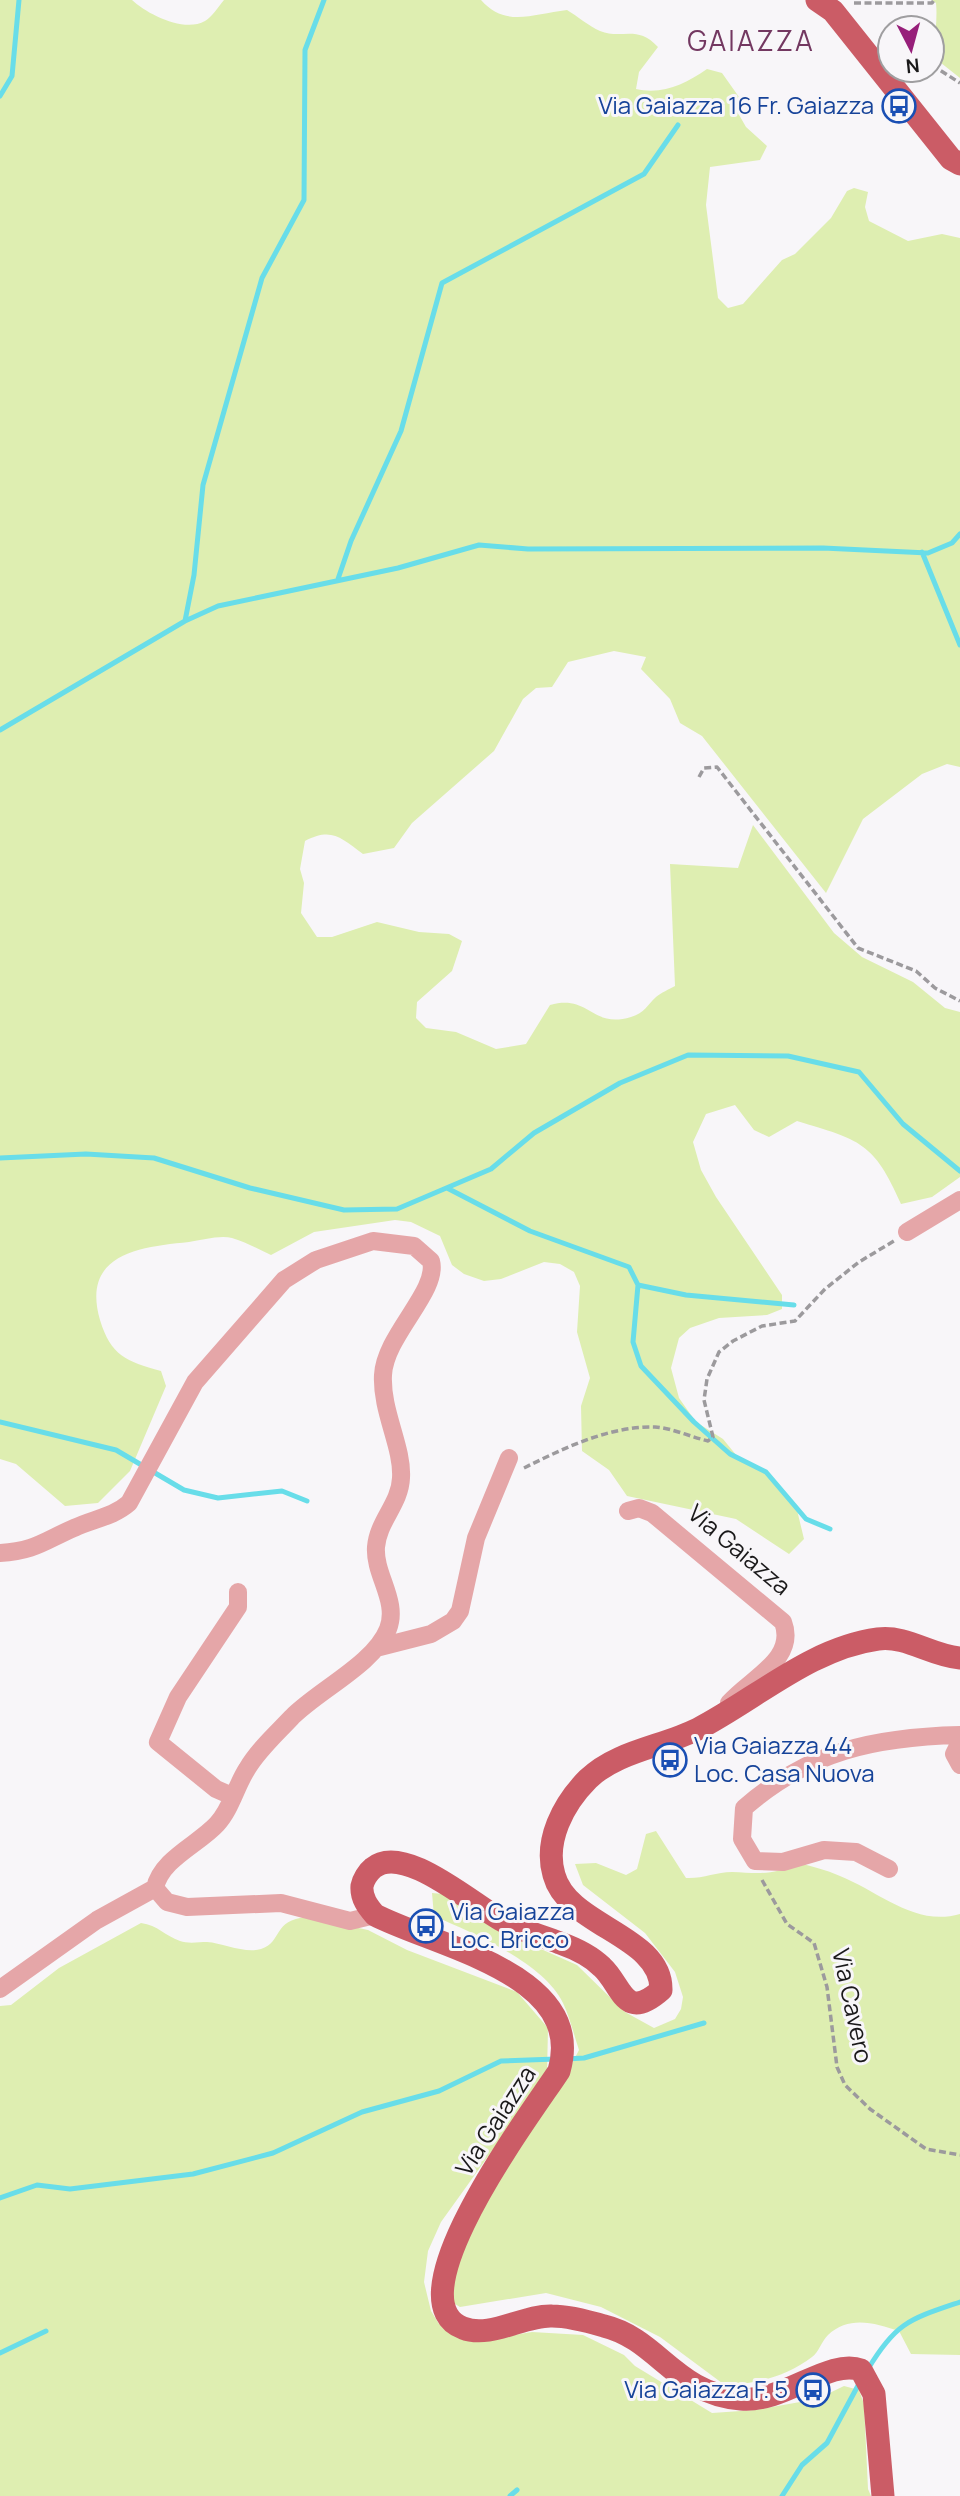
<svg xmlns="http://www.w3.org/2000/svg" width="960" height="2496" viewBox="0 0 960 2496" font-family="Manrope,sans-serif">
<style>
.green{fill:#deeeb1}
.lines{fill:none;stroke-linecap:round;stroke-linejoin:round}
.stream{stroke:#68dde9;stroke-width:5}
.path{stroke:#9c9a9d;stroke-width:3.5;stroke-dasharray:7 3.5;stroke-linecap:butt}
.minor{stroke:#e5a6a8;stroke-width:18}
.major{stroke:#cb5c66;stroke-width:23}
.labels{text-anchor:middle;stroke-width:6;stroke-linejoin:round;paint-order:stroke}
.transit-label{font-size:24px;fill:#164399;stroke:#f8f6f9;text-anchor:end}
.street-label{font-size:24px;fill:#1a191a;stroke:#f8f6f9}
.quarter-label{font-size:28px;letter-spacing:2px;fill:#733861;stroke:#f8f6f9}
</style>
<rect width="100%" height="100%" fill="#f8f6f9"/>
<path class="green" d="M0,0H132C147,14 184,33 205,21C212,17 218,7 224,0H481C506,28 532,14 567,10C577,16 589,26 600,31C622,40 637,24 658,47L639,72L636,89C663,95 685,84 707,69L722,73L739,97L738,113L746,127L767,146L760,160L710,167L706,205L718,298L728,308L743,304L782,260L795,254L831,218L847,191L854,188L868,192L865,207L869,221L908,241L942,234L960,238V767L947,764L922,774L863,819L826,893L702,736L680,723L670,699L641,669L646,657L614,651L568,662L552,687L536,688L523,699L494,751L412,823L394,848L363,854C341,838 332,827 305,841L300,869L304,883L301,913L317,937H332L377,922L419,932L449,934L462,941L452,971L417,1002L416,1018L426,1028L456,1032L496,1049L526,1044L550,1005C590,994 591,1029 631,1017C645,1013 647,1005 656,997C661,993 669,989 675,986L670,864L738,868L753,825L834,933L862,957L913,982L945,1008L960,1012V1177L932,1197L901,1204C874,1142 860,1140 797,1121L769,1137L754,1130L735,1105L706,1114L693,1142L701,1170L716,1197L782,1295V1309L767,1315L719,1318L690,1328L679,1338L671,1368L679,1398L696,1422L723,1439L741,1461L768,1474L797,1510L804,1539L789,1554L736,1519L627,1496L609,1470L582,1451L581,1406L590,1378L577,1332L580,1286L574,1272L560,1264L544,1262L501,1279L484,1281L464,1274L452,1265L440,1236L411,1222L395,1220L314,1232L271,1255C259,1249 245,1242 232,1238C220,1235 202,1240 189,1242C139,1247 81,1254 100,1320C111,1356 126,1361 161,1371L166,1386L130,1471L98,1503L65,1506L16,1464L0,1459Z
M932,0H960V78L936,59C933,41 938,22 936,3Z
M656,1831L686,1878C702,1879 716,1872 732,1872C758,1873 773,1876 798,1863C812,1866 826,1870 840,1876C880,1892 915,1927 960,1914V2355L911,2354L899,2331C875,2323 849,2315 828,2335C821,2342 819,2352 812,2357C786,2377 757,2383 726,2386L660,2337L601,2307L546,2293L460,2307L450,2301L446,2288L477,2210L562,2083L579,2050C574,2035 570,2018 563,2003C544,1963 473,1933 434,1916L432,1893L443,1894L516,1938L577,1965L625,2012L654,2028L675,2019L681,2009L683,1997L675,1972L645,1933L583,1885L575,1864L596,1863L626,1875L637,1869L646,1834Z
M307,1917L368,1930L407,1950L517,1992L548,2028L547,2074L441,2222L428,2251L424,2282L431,2311L439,2324L472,2342L532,2332L583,2335L624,2355L635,2366L712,2413L755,2410L817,2399L844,2386L859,2390L864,2404L868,2489L871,2496H0V2006L11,2005L59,1968L141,1923C158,1925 165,1936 180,1941C188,1944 199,1942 207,1942C223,1943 245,1954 261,1949C283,1942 272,1920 307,1917Z"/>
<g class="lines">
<path class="stream" d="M0,96L12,76L19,0
M922,552L960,645
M338,579L351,541L401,431L442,283L644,174L678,125
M185,621L194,575L203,485L262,278L304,200L305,50L324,0
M0,730L185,621L218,606L398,568L479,545L528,549L823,548L928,553L952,543L960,534
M0,1158L86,1154L154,1158L250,1188L344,1210L397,1209L491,1169L534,1133L620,1083L688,1055L788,1056L859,1072L903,1124L960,1171
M447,1188L530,1231L629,1267L638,1285L633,1342L641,1366L694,1422L730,1454L766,1472L806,1519L830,1529
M638,1285L686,1295L794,1305
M0,1422L116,1450L184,1490L218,1498L282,1491L307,1501
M566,2059L584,2058L704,2023
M0,2198L37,2185L70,2189L193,2174L273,2153L362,2112L439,2091L501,2061L556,2059
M0,2353L46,2331
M868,2369C896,2322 910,2319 960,2302
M510,2496L517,2490
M782,2496L802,2465L827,2443L861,2380"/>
<path class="path" d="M854,3H932L934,0
M880,36L890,42
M932,65L960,83
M699,777L704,768L717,767L858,948L916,971L935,988L960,1001
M524,1468C564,1448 609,1426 655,1427C672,1428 691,1437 708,1441L713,1437L704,1400L707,1379L719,1352L733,1341L762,1326L795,1321L825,1289L859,1262L894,1241
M762,1880L787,1924L814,1943L827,1987L837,2067L845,2085L870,2109L926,2149L960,2155"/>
<path class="minor" d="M907,1232L960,1200
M628,1511L639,1508L652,1513L783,1622C797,1659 751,1678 729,1703
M0,1553C35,1551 44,1541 74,1528C93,1519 113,1517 129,1503L195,1382L284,1280L316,1260L373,1241L414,1246L431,1261C439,1291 385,1335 383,1375C381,1411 403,1447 401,1478C400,1504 378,1521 376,1547C374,1575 399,1601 388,1629C374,1664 320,1689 292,1717C277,1733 258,1750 247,1769C236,1786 231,1809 217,1824C199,1844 161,1859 155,1888L167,1902L187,1907L281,1903L350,1921L375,1915
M380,1647L431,1634L453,1621L460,1611L476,1538L509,1458
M960,1742L954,1754L960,1765
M232,1796L216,1789L158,1742L178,1697L238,1607V1592
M889,1869L856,1852L824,1850L783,1862L755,1861L742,1839L744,1808C809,1751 875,1737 960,1735
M0,1989L97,1920L155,1888"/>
<path class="major" d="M817,0L833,11L951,159L960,164
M883,2496L874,2394L861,2370C829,2358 784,2403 741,2399C675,2394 658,2339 604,2326C587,2321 569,2316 552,2316C524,2315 490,2339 463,2328C389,2300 536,2107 559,2071C587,1974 437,1947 375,1915C368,1907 361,1898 362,1886C363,1880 368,1872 373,1868C404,1842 475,1907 505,1922C522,1931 542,1936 560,1943C574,1948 591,1956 602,1967C622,1985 624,2023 661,1990C662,1935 568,1927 554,1875C544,1841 563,1804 588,1779C617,1751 662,1747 698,1729C756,1699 811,1648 878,1639C906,1635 932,1656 960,1658"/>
</g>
<defs>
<symbol id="bus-ring" viewBox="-11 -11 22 22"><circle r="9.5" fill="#f8f6f9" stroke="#1a4fb4" stroke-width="1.5"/><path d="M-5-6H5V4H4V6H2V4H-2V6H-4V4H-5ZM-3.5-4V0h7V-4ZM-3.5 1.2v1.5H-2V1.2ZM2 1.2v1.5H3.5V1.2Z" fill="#1a4fb4"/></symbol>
</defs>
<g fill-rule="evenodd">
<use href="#bus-ring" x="880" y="87" width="38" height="38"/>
<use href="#bus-ring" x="651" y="1741" width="38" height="38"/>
<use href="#bus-ring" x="407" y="1907" width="38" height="38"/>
<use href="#bus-ring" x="794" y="2371" width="38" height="38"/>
</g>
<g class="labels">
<g class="transit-label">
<text x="874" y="114">Via Gaiazza 16 Fr. Gaiazza</text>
<text x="694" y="1754" text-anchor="start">Via Gaiazza 44<tspan x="694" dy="28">Loc. Casa Nuova</tspan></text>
<text x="450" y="1920" text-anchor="start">Via Gaiazza<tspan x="450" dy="28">Loc. Bricco</tspan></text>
<text x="788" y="2398">Via Gaiazza F. 5</text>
</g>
<g class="street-label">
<text transform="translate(739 1550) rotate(40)" y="8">Via Gaiazza</text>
<text transform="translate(852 2006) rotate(78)" y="8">Via Cavero</text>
<text transform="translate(496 2121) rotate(-57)" y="8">Via Gaiazza</text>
</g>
<g class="quarter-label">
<text x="751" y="51">GAIAZZA</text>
</g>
</g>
<g transform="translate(911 49) rotate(174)"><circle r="33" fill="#f8f6f9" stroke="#9f9ea0" stroke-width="2"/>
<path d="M0-5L12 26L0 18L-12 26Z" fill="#971f7a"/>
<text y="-10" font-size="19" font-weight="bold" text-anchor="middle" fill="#1a191a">N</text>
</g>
</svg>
